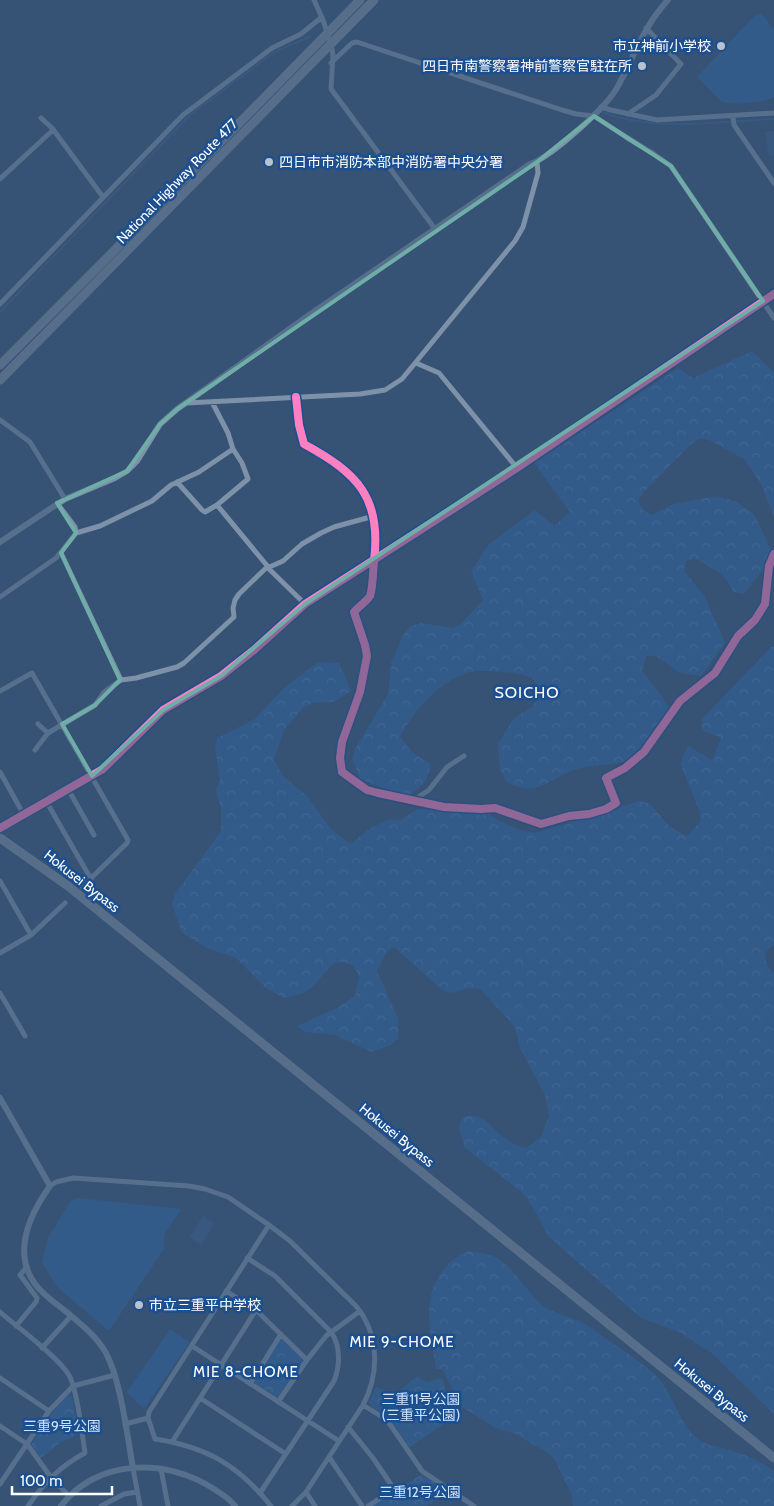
<svg xmlns="http://www.w3.org/2000/svg" width="774" height="1506" viewBox="0 0 774 1506" font-family="Cabin,'Noto Sans JP',sans-serif">
<style>
.forest{fill:url(#forest-crowns)}
.pitch{fill:#2f66a5}
.water{fill:#3b618d}
.lines{fill:none;stroke-linecap:round;stroke-linejoin:round}
.stream{stroke:#3b618d;stroke-width:2}
.minor-tunnel{stroke:#546c89;stroke-width:5;stroke-dasharray:5 2.5;stroke-linecap:butt}
.minor{stroke:#7d92a8;stroke-width:5}
.tertiary{stroke:#7d92a8;stroke-width:6}
.trunk{stroke:#7e90a7;stroke-width:9}
.cycleway-casing{stroke:#1b4f8f;stroke-width:11}
.cycleway{stroke:#ff80c0;stroke-width:8}
.marked{fill:none;stroke:#6fada8;stroke-width:4;stroke-linejoin:round}
.poi-dot{fill:#b9c2ce;stroke:#1b4f8f;stroke-width:2}
.labels{text-anchor:middle;stroke-width:5;stroke-linejoin:round;paint-order:stroke}
.poi-label{font-size:14px;fill:#fff;stroke:#1b4f8f;text-anchor:end}
.street-label{font-size:14px;fill:#fff;stroke:#1b4f8f}
.park-label{font-size:14px;fill:#cfe3fa;stroke:#1b4f8f}
.neighbourhood-label{font-size:15px;letter-spacing:1px;fill:#fff;stroke:#1b4f8f}
.quarter-label{font-size:16px;letter-spacing:1px;fill:#fff;stroke:#1b4f8f}
</style>
<defs>
<pattern id="forest-crowns" width="20" height="18" patternUnits="userSpaceOnUse" patternTransform="scale(1.25)"><rect width="20" height="18" fill="#2f66a5"/><path d="M2 6a3 3 0 1 1 6 0M12 15a3 3 0 1 1 6 0" fill="none" stroke="#4e7db2"/></pattern>
</defs>
<rect width="100%" height="100%" fill="#365274"/>
<path class="forest" d="M752,351L774,373V517L761,484L744,459L709,440L699,439L691,444L644,492L638,500L643,510L651,515L673,504L716,496L737,502L754,514L772,552L769,562L744,594L734,592L723,575L696,559L686,560L684,571L704,595L725,642L701,676L680,673L656,656H646L642,671C650,682 671,703 670,715C670,724 634,758 626,761C611,766 592,764 577,769C552,776 537,799 509,783C498,776 499,756 498,744L514,718L532,707L538,698C538,692 538,684 533,679C527,672 488,671 477,671C470,672 460,675 455,678C429,692 415,712 400,736L412,752L430,764C430,778 421,788 409,796L399,794L360,779L352,759L355,749L388,694L391,663L404,634L411,626L421,623L452,628L461,624L483,600L471,571L489,544L535,510L554,526L570,512L534,463L678,368L693,378Z
M771,647H774V945C760,952 765,965 774,973V1414L713,1354L679,1332L641,1318L549,1237L528,1199L520,1191L464,1147L459,1127L463,1117C487,1111 490,1129 507,1140C512,1144 520,1146 526,1148L541,1137L549,1116L545,1095L520,1048L515,1027L480,989L469,988L450,993L441,989L394,947L386,953L377,971L398,1018V1038L391,1045L372,1052L335,1035L305,1032L297,1026L337,1008L355,996L359,976C353,963 347,961 334,963L313,986L304,993L284,998L266,988L236,958L207,948L182,933L172,904L175,894L221,831V809L216,789L220,780L215,748L217,738L255,719L284,688L318,662L339,663L351,691L334,702L313,703L303,708L284,730L274,759L283,776L307,796L331,829L350,844L369,829L389,819L400,820L418,809L471,803C491,815 511,831 535,833L640,801L650,804L670,827L687,836L701,821L699,810L680,763L688,746L712,760L721,738L702,730V719Z
M468,1251C475,1252 484,1253 491,1255C513,1263 525,1293 545,1307C557,1315 571,1316 583,1323C593,1328 602,1336 611,1342C627,1353 643,1363 656,1376C674,1394 678,1423 698,1439C708,1447 718,1446 730,1450C746,1455 760,1461 774,1471V1506H573L572,1496L555,1460L548,1453L515,1434L496,1428L462,1407L442,1369H436C432,1337 420,1301 442,1272C449,1262 456,1256 468,1251Z
M280,1340H283L302,1358L303,1362L279,1397H276L255,1383V1380Z
M416,1377L428,1382L442,1378L448,1400L461,1412L410,1447L389,1418L371,1406L369,1402L376,1387L395,1395Z
M68,1395L72,1396L79,1434L60,1443L41,1458L31,1446L32,1443L52,1413Z
M422,1474L449,1492L427,1506H372Z"/>
<path class="pitch" d="M762,14L774,30V97C766,102 733,106 723,102C716,98 704,83 697,77L755,15Z
M79,1198L181,1209L164,1235V1249L109,1331L57,1287L42,1263L48,1238L71,1200Z
M170,1329L190,1342L144,1409L127,1392Z"/>
<path class="water" d="M774,131V155L769,156L765,132Z
M203,1216L214,1224L201,1245L190,1237Z"/>
<g class="lines">
<path class="stream" d="M601,112C661,133 713,121 774,119
M0,312L190,115L273,53L311,36"/>
<path class="minor-tunnel" d="M0,828L19,818"/>
<path class="minor" d="M314,0L323,20L331,44L333,55L331,89L435,229
M331,63L352,43L357,42L562,110L576,114L594,116L626,137L654,154L671,166L774,318
M601,107L611,110L657,120L774,113
M628,114L656,95L681,64L646,28
M733,117L734,125L774,183
M41,118L52,128L103,197
M0,179L53,130
M0,304L183,115L272,48L301,34L322,17
M416,363L439,373L517,468
M296,397L299,425L304,444C357,473 382,497 374,561C373,570 373,588 370,596C367,601 358,607 354,612L365,645L367,656L360,692L342,742L340,758L342,772L367,790L378,793L444,807L481,809L495,808L541,824L569,816L589,814L606,809L616,803L606,778L625,768L644,752L680,701L715,673L738,636L755,620L765,604L769,566L774,554
M186,403L360,394L385,390L402,379L515,241L523,227L538,173L537,162
M0,420L30,442L65,499
M177,482L202,510L205,512L217,505L248,479L242,463L233,449L228,433L212,402
M57,503L75,527L76,533
M217,505L269,568
M61,553L121,680
M268,568L305,604
M0,597L56,558L76,533L100,526L152,501L171,485L199,472L233,449
M0,691L32,673L128,840L127,843L82,887
M38,724L48,733
M35,750L48,733L95,705L104,692L121,680L136,678L177,667L184,663L234,617L233,608L235,600L239,594L265,569L283,561L302,544L321,533L334,527L374,516
M0,772L24,815
M68,789L94,835
M46,801L91,879
M412,801L429,790L447,767L464,756
M19,818L103,769L163,710L221,676L254,650L305,604L517,468L774,294
M0,881L31,935
M0,953L31,935L65,903
M0,993L25,1036
M50,1186L56,1182L73,1178L189,1186L205,1189L228,1197L269,1225L290,1241L356,1306C379,1334 380,1373 363,1405L306,1492L292,1506
M269,1225L149,1412L148,1418L155,1439C207,1447 238,1465 271,1506
M247,1258L275,1276L331,1332C341,1346 340,1366 334,1381L260,1493
M226,1291L256,1310L307,1360
M0,1312C17,1327 61,1359 70,1377C78,1394 82,1433 85,1453C60,1466 44,1483 28,1506
M16,1326L36,1302L37,1298L20,1275L27,1267
M192,1346L339,1441
M42,1348L71,1316
M0,1378L49,1411
M250,1384L281,1334
M200,1398L286,1454
M278,1402L307,1360L326,1336L360,1311
M363,1405L387,1420L422,1471L474,1506
M125,1424L148,1418
M0,1426L27,1444L50,1476L69,1496
M348,1427L373,1458L394,1489L368,1506
M172,1442L256,1310
M329,1457L362,1506
M133,1468L140,1506
M161,1469L168,1506
M0,1484L49,1411L73,1386L115,1375
M306,1492L315,1506
M101,1506L124,1494L137,1492"/>
<path class="tertiary" d="M0,542L65,499L115,478L127,471L137,461L160,424L177,409L312,313L530,164C551,157 608,106 618,86C635,55 643,27 668,0
M0,1098L50,1186C30,1214 12,1252 35,1284C44,1296 58,1305 69,1314C83,1326 97,1337 106,1353C121,1381 127,1435 133,1468
M61,1506C97,1458 167,1458 214,1489C222,1494 230,1499 235,1506"/>
<path class="trunk" d="M0,365L102,263L360,0
M0,380L374,0
M0,838L68,886L774,1458"/>
<defs>
<path id="cycleway" d="M296,397L299,425L304,444C357,473 382,497 374,561C373,570 373,588 370,596C367,601 358,607 354,612L365,645L367,656L360,692L342,742L340,758L342,772L367,790L378,793L444,807L481,809L495,808L541,824L569,816L589,814L606,809L616,803L606,778L625,768L644,752L680,701L715,673L738,636L755,620L765,604L769,566L774,554
M0,828L103,769L163,710L221,676L254,650L305,604L517,468L774,294"/>
</defs>
<use href="#cycleway" class="cycleway-casing"/>
<use href="#cycleway" class="cycleway"/>
</g>
<path d="M0 0H774V1506H0ZM594,116L671,166L763,301L305,604L221,676L163,710L92,776L62,724L95,705L120,680L61,553L76,533L57,503L127,471L160,424L177,409L537,162Z" fill="#365274" fill-opacity=".55" fill-rule="evenodd"/>
<path class="marked" d="M594,116L671,166L763,301L305,604L221,676L163,710L92,776L62,724L95,705L120,680L61,553L76,533L57,503L127,471L160,424L177,409L537,162Z"/>
<g class="poi-dot">
<circle cx="721" cy="46" r="5"/>
<circle cx="642" cy="66" r="5"/>
<circle cx="269" cy="162" r="5"/>
<circle cx="139" cy="1305" r="5"/>
</g>
<g class="labels">
<g class="poi-label">
<text x="711" y="51">市立神前小学校</text>
<text x="632" y="71">四日市南警察署神前警察官駐在所</text>
<text x="279" y="167" text-anchor="start">四日市市消防本部中消防署中央分署</text>
<text x="149" y="1310" text-anchor="start">市立三重平中学校</text>
</g>
<g class="street-label">
<text transform="translate(177 181) rotate(-46)" y="5">National Highway Route 477</text>
<text transform="translate(82 881) rotate(38)" y="5">Hokusei Bypass</text>
<text transform="translate(397 1135) rotate(39)" y="5">Hokusei Bypass</text>
<text transform="translate(712 1390) rotate(39)" y="5">Hokusei Bypass</text>
</g>
<g class="park-label">
<text x="421" y="1404">三重11号公園<tspan x="421" dy="16">(三重平公園)</tspan></text>
<text x="62" y="1431">三重9号公園</text>
<text x="420" y="1497">三重12号公園</text>
</g>
<g class="neighbourhood-label">
<text x="402" y="1347">MIE 9-CHOME</text>
<text x="246" y="1377">MIE 8-CHOME</text>
</g>
<g class="quarter-label">
<text x="527" y="698">SOICHO</text>
</g>
</g>
<path d="M12 1486v8h100v-8" fill="none" stroke="#ffffff" stroke-width="2.5"/>
<text x="20" y="1486" font-size="15" fill="#ffffff" stroke="#1b4f8f" stroke-width="4" paint-order="stroke">100 m</text>
</svg>
